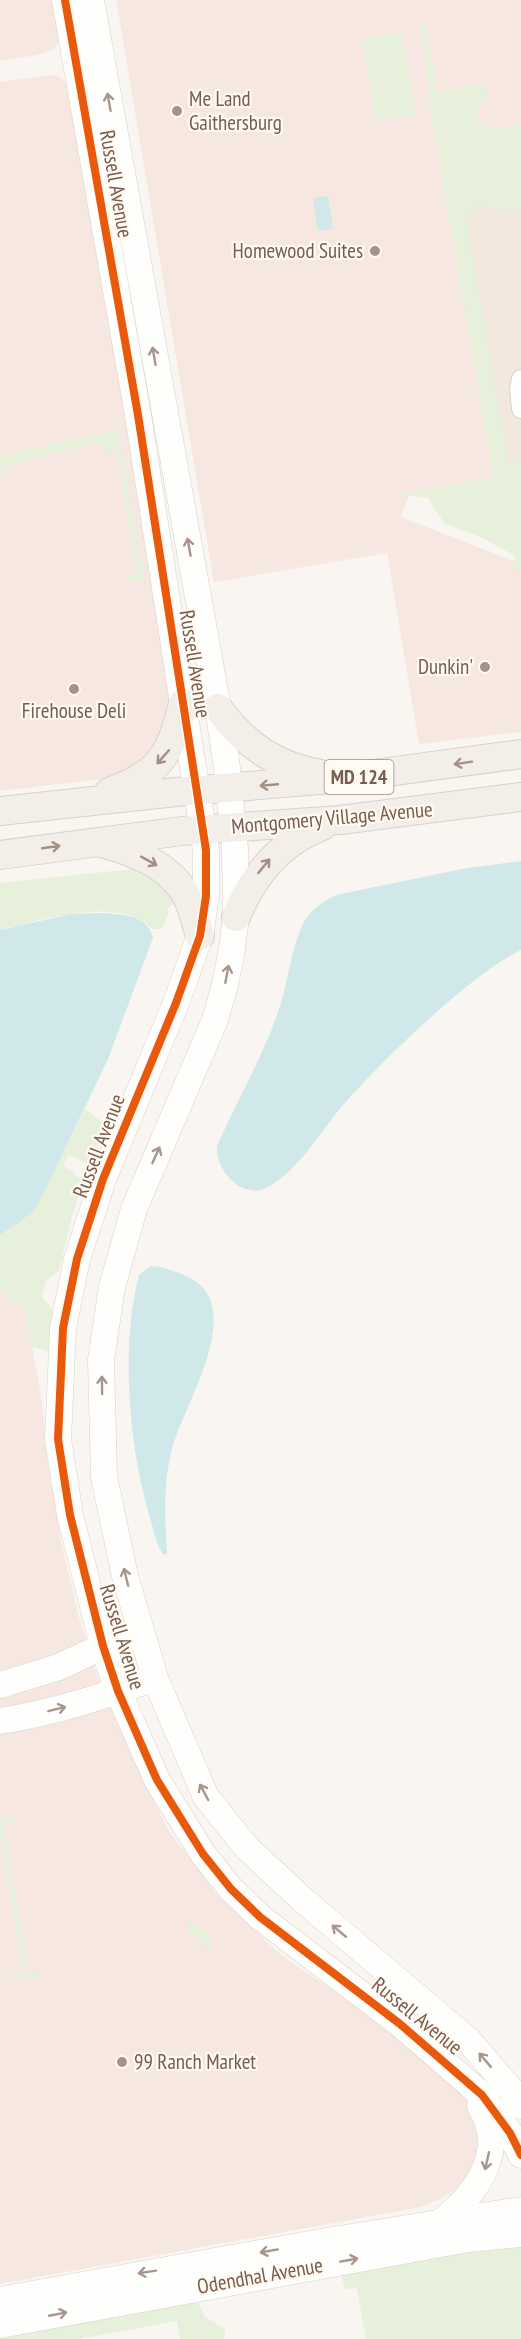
<svg xmlns="http://www.w3.org/2000/svg" width="521" height="2339" viewBox="0 0 521 2339" font-family="'PT Sans Narrow',sans-serif">
<style>
.residential{fill:#f2e8de}
.commercial{fill:#f6e8e1}
.green{fill:#e7f0db}
.water{fill:#d0e8ea}
.lines{fill:none;stroke-linecap:round;stroke-linejoin:round}
.street-casing{stroke:#d7d1cb;stroke-width:20}
.secondary-casing{stroke:#d9d2cb;stroke-width:27}
.primary-casing{stroke:#dad1cc;stroke-width:30}
.street{stroke:#fefefd;stroke-width:18}
.secondary{stroke:#fefefd;stroke-width:26}
.primary{stroke:#f3eee8;stroke-width:28}
.cycleway-casing{stroke:#fffaf3;stroke-width:11}
.cycleway{stroke:#e8590c;stroke-width:8}
.oneway{stroke:#a8958b}
.oneway2{stroke:#a48f83}
.poi-dot{fill:#a69286;stroke:#fffaf3;stroke-width:2}
.labels{text-anchor:middle;stroke-width:4.5;stroke-linejoin:round;paint-order:stroke}
.shield{fill:#fffaf3;stroke:#a28b7f;stroke-width:1.5}
.shield-label{font-size:20px;font-weight:bold;fill:#7a5c4d}
.poi-label{font-size:21px;fill:#7a5c4d;stroke:#fffaf3;text-anchor:start}
.street-label{font-size:21px;fill:#7a5c4d;stroke:#fffaf3}
</style>
<rect width="100%" height="100%" fill="#f9f5f0"/>
<path class="residential" d="M453,195L521,199V551Z"/>
<path class="commercial" d="M0,0H56L60,39L56,47L49,51L37,55L0,61Z
M116,0H521V142L441,136L502,478L410,493L401,517L521,564V732L419,744L387,553L214,582Z
M50,75L58,76L69,85L174,698L159,753L109,778L0,791V82Z
M0,1290L26,1311L42,1402L47,1457L61,1542L79,1618L98,1679L139,1772L170,1833L219,1897L281,1955L413,2045L459,2091L471,2108L480,2144L469,2176L458,2188L440,2199L421,2207L0,2284Z"/>
<path class="green" d="M426,24L437,92L486,83L488,93L475,110L480,123L493,128L521,125V210L478,207L467,222L509,463L521,461V572L513,566L515,556L485,539L444,523L428,498L396,494L493,477L429,99L421,25Z
M402,32L416,114L376,121L362,38Z
M117,429L144,576L143,581L132,582L127,578L129,575L137,573L117,451L105,452L101,442L5,466L7,474L5,477L1,475L0,456Z
M142,868L150,872L176,901L168,908V915L162,929H152C121,894 39,921 0,930V883Z
M85,1109L106,1125L89,1165L69,1155L63,1166L73,1172L83,1183L72,1216L59,1271L46,1281L42,1297L52,1309L48,1351L32,1347L26,1311L0,1290V1235L19,1223L35,1209Z
M13,1815L16,1817L15,1820L3,1823L28,1973L40,1972L43,1974L40,1977L14,1981L12,1980V1977L24,1974L0,1834V1817Z
M190,1922C199,1923 210,1932 212,1942L208,1948L203,1947L200,1935L188,1937L187,1924Z
M521,2247V2339H366L357,2288L345,2289L341,2273L452,2254Z
M197,2299L205,2317L225,2329L224,2339H180L177,2321L79,2339H0V2336Z"/>
<path class="water" d="M328,196L333,229L318,231L313,198Z
M521,861V950C494,963 470,984 447,1003C410,1035 376,1068 343,1105C319,1133 300,1170 266,1188C241,1200 215,1169 217,1146C237,1101 262,1058 278,1012C289,983 290,948 305,920C312,908 325,901 336,895L467,868Z
M101,913C122,915 147,913 153,938L108,1059L52,1176L35,1209L20,1222L0,1235V930L71,914Z
M151,1266C163,1266 174,1271 186,1276C251,1304 183,1405 172,1449C163,1483 165,1518 167,1553L164,1555C157,1547 154,1532 151,1521C129,1450 120,1347 139,1275Z"/>
<g class="lines">
<defs>
<path id="street" d="M521,379L519,389L521,409"/>
<path id="secondary" d="M65,0L138,415L206,850V896L200,936L176,1003L103,1179L77,1259L63,1328L58,1439L70,1515L103,1646L118,1691L157,1780L203,1854L231,1889L260,1917L400,2024L482,2095L510,2133L521,2155
M91,0L218,708L227,768L235,848L236,917L232,949L225,985L215,1020L134,1209L112,1287L101,1360L104,1477L125,1576L155,1678L206,1797L247,1848L303,1900L468,2040L512,2091L521,2106
M0,1685L59,1667L103,1646L141,1634
M0,1721C53,1713 104,1696 155,1678
M442,2221C477,2193 508,2150 480,2106
M0,2300L327,2241L521,2210
M0,2325L468,2239L521,2234"/>
<path id="primary" d="M218,708C245,745 275,766 321,774
M109,792C160,774 171,754 183,703
M0,811L176,792L344,778L521,754
M102,843C134,852 171,865 187,897C193,909 196,923 200,936
M0,855L182,831L340,820L521,797
M236,917C253,875 279,843 322,826"/>
</defs>
<use href="#street" class="street-casing"/>
<use href="#secondary" class="secondary-casing"/>
<use href="#primary" class="primary-casing"/>
<use href="#street" class="street"/>
<use href="#secondary" class="secondary"/>
<use href="#primary" class="primary"/>
<defs>
<path id="cycleway" d="M65,0L138,415L206,850V896L200,936L176,1003L103,1179L77,1259L63,1328L58,1439L70,1515L103,1646L118,1691L157,1780L203,1854L231,1889L260,1917L400,2024L482,2095L510,2133L521,2155"/>
</defs>
<use href="#cycleway" class="cycleway-casing"/>
<use href="#cycleway" class="cycleway"/>
</g>
<defs><path id="oneway-shaft" d="M-6 0H5M1.5-3L5.5 0L1.5 3" fill="none" stroke-width="1.6" stroke-linecap="round" stroke-linejoin="round" transform="scale(1.5)"/></defs>
<g class="oneway">
<use href="#oneway-shaft" transform="translate(109 102) rotate(-100)"/>
<use href="#oneway-shaft" transform="translate(154 356) rotate(-100)"/>
<use href="#oneway-shaft" transform="translate(189 547) rotate(-100)"/>
<use href="#oneway-shaft" transform="translate(227 974) rotate(-79)"/>
<use href="#oneway-shaft" transform="translate(156 1155) rotate(-66)"/>
<use href="#oneway-shaft" transform="translate(102 1385) rotate(-91)"/>
<use href="#oneway-shaft" transform="translate(126 1577) rotate(-104)"/>
<use href="#oneway-shaft" transform="translate(57 1709) rotate(-14)"/>
<use href="#oneway-shaft" transform="translate(204 1792) rotate(-118)"/>
<use href="#oneway-shaft" transform="translate(339 1931) rotate(-140)"/>
<use href="#oneway-shaft" transform="translate(485 2060) rotate(-130)"/>
<use href="#oneway-shaft" transform="translate(487 2161) rotate(103)"/>
<use href="#oneway-shaft" transform="translate(269 2251) rotate(170)"/>
<use href="#oneway-shaft" transform="translate(349 2260) rotate(-10)"/>
<use href="#oneway-shaft" transform="translate(147 2272) rotate(171)"/>
<use href="#oneway-shaft" transform="translate(58 2314) rotate(-11)"/>
</g>
<g class="oneway2">
<use href="#oneway-shaft" transform="translate(163 757) rotate(131)"/>
<use href="#oneway-shaft" transform="translate(463 763) rotate(171)"/>
<use href="#oneway-shaft" transform="translate(269 785) rotate(175)"/>
<use href="#oneway-shaft" transform="translate(51 847) rotate(-8)"/>
<use href="#oneway-shaft" transform="translate(149 861) rotate(29)"/>
<use href="#oneway-shaft" transform="translate(264 866) rotate(-51)"/>
</g>
<g class="poi-dot">
<circle cx="177" cy="111" r="6"/>
<circle cx="375" cy="251" r="6"/>
<circle cx="485" cy="667" r="6"/>
<circle cx="74" cy="689" r="6"/>
<circle cx="122" cy="2062" r="6"/>
</g>
<g class="labels">
<rect class="shield" x="324.5" y="760" width="69" height="34" rx="4.5"/>
<g class="shield-label">
<text x="359" y="784">MD 124</text>
</g>
<g class="poi-label">
<text x="189" y="106">Me Land<tspan x="189" dy="24">Gaithersburg</tspan></text>
<text x="363" y="258" text-anchor="end">Homewood Suites</text>
<text x="473" y="674" text-anchor="end">Dunkin'</text>
<text x="74" y="718" text-anchor="middle">Firehouse Deli</text>
<text x="134" y="2069">99 Ranch Market</text>
</g>
<g class="street-label">
<text transform="translate(116 184) rotate(80)" y="7">Russell Avenue</text>
<text transform="translate(195 664) rotate(81)" y="7">Russell Avenue</text>
<text transform="translate(332 818) rotate(-5)" y="7">Montgomery Village Avenue</text>
<text transform="translate(99 1146) rotate(-69)" y="7">Russell Avenue</text>
<text transform="translate(122 1637) rotate(73)" y="7">Russell Avenue</text>
<text transform="translate(417 2016) rotate(39)" y="7">Russell Avenue</text>
<text transform="translate(260 2276) rotate(-10)" y="7">Odendhal Avenue</text>
</g>
</g>
</svg>
